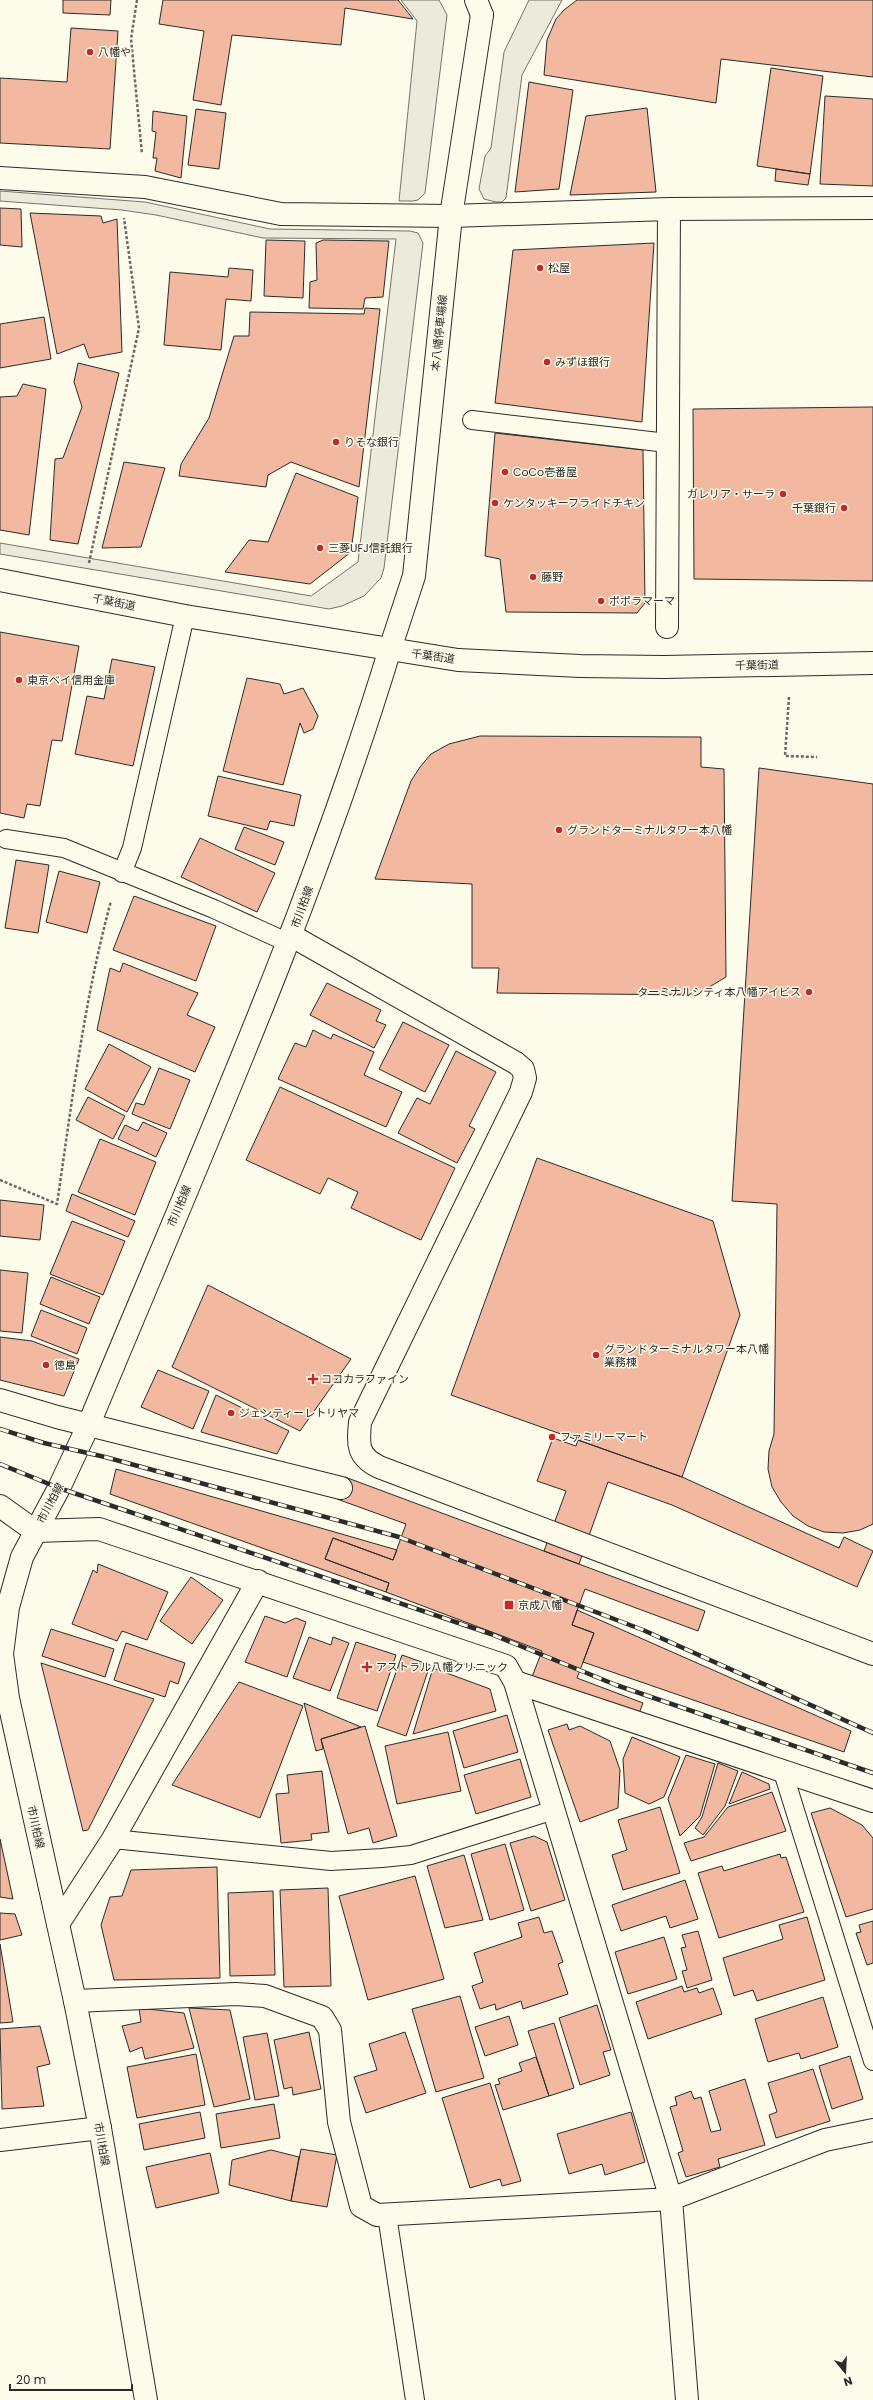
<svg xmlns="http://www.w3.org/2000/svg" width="873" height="2400" viewBox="0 0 873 2400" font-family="Poppins,'Noto Sans JP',sans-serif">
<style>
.parking{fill:#eceadb;stroke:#74746e}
.building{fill:#f2b8a0;stroke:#2b2b2b}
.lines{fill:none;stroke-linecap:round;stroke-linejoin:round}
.lane-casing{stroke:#2b2b2b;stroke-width:20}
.street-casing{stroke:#2b2b2b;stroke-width:24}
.secondary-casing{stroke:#2b2b2b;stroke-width:24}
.primary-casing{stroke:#2b2b2b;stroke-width:24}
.highway-casing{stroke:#2b2b2b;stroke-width:24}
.path{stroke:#6a6964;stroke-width:2.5;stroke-dasharray:3 2;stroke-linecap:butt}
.lane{stroke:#fdfbea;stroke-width:18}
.street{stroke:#fdfbea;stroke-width:22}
.secondary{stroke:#fdfbea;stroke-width:22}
.primary{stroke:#fdfbea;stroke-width:22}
.highway{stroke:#fdfbea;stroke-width:22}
.rail-casing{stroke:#2b2b2b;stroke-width:4.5}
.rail{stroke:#fdfbea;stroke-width:3;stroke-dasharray:9;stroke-linecap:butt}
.poi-dot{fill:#c62828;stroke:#fdfbea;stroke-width:1.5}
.labels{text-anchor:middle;stroke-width:3;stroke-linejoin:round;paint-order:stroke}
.poi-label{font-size:11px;fill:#2b2b2b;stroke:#fdfbea;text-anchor:start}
.street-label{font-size:11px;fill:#2b2b2b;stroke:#fdfbea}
</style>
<rect width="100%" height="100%" fill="#fdfbea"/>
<path class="parking" d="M401,0H439L447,15L425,193L418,200L413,201H399L417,21Z
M529,0H562L522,75L506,198L502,202H496L484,199L479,189L485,156L491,148L504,52Z
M0,191L145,202L270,229L410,231L418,233L423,243L384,568L381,578L364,596L342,606L329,609L0,554V543L311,596L358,562L396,239L263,238L156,215L122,210L0,201Z"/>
<path class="building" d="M63,0H111L110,15L63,13Z
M163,0H398L413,19L345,8L341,45L232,35L221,105L193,100L204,31L159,24Z
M577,0H873V77L721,59L716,103L544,75L547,40L556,19L564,10Z
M71,28L118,31L110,149L0,143V78L67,82Z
M771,68L823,76L810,174L757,166Z
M529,82L573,90L559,189L515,192Z
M825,96L873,99V186L820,184Z
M647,108L656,192L570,195L586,116Z
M196,109L226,113L219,169L188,165Z
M153,111L187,116L181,178L155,171L157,158H153L156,132L152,131Z
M776,169L810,174L808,185L775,181Z
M0,208L21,209L22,247L0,245Z
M30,213L101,216L103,223L117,219L122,352L89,358L84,344L57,354Z
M266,240L305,241L303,298L264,296Z
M323,240L389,241L383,297L365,298L363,309L309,308L310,282L317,280L316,243Z
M654,243L642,422L495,403L513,250Z
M229,268L253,270L251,301L226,299L221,350L164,345L170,272L228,277Z
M365,308L380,309L359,487L291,462L268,475L266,487L179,476L181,464L209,418L234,336H249L250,312L364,314Z
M44,317L51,359L0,368V324Z
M78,363L119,373L78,544L50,540L55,459L63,458L82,407L74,382Z
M23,384L46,389L29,535L0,530V397L17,396Z
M873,407V581L694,579L693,409Z
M495,433L643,450L645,603L637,613L506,612L500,559L485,556Z
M124,462L165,468L141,547L102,548Z
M296,473L358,497L351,552L310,584L225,572L249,540L268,542Z
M0,632L79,646L62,741L52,740L40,806L27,804L24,818L0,813Z
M112,659L155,667L133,766L75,754L87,696L104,699Z
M247,678L280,684L284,694L303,688L318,716L313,729L304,733L300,723L283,785L223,771Z
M480,736L701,737V767L724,769L726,977L696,995L497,993L499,968H472V884L375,879L411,781L420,767L431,754L449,744Z
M759,768L873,784V1524L860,1530L843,1533L824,1532L808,1526L793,1516L781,1502L772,1487L768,1469L769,1451L774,1434L777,1204L732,1201Z
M218,776L301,795L294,826L270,821L267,830L208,816Z
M244,827L284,842L275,865L235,849Z
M200,838L275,873L257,912L181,877Z
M16,860L49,865L38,933L5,928Z
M59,871L100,882L87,933L46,922Z
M134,896L216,926L196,981L113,950Z
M123,963L198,993L187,1015L215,1027L195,1072L97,1030L110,968L120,972Z
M327,983L381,1010L376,1021L386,1025L374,1048L310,1015Z
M403,1022L449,1045L425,1092L379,1069Z
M313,1030L331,1039L333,1034L374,1052L364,1075L402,1092L386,1127L278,1079L295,1043L306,1047Z
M109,1044L151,1067L127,1112L85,1089Z
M456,1051L496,1072L469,1126L475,1129L457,1163L398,1133L417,1098L430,1104Z
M159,1068L190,1080L170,1129L132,1114L136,1103L144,1105Z
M280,1087L455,1168L421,1240L351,1208L358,1192L328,1178L320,1194L246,1160Z
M88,1097L125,1116L113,1139L76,1120Z
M143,1122L167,1133L156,1157L118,1139L125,1125L138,1131Z
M100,1139L156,1162L135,1215L78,1192Z
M537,1158L713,1221L740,1315L682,1477L451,1395Z
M72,1194L135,1221L128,1237L66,1211Z
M0,1200L44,1205L40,1240L0,1236Z
M72,1221L125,1241L103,1295L50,1274Z
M0,1270L28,1273L22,1333L0,1331Z
M51,1277L100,1297L89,1324L40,1304Z
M208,1285L351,1359L300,1431L172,1367Z
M41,1310L87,1328L77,1354L31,1336Z
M0,1337L32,1341L79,1359L64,1396L0,1380Z
M158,1370L209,1391L193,1429L141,1407Z
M216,1395L289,1431L277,1454L201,1432Z
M553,1438L576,1446L578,1440L682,1477L839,1548L844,1537L873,1551L857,1587L672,1505L608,1482L579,1564L544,1551L566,1491L537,1481Z
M116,1469L397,1550L393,1560L333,1538L325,1559L389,1583L386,1592L110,1494Z
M345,1477L705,1611L698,1631L585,1589L572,1625L594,1633L577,1678L643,1703L638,1716L532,1677L542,1651L386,1592L389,1583L325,1559L333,1538L393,1560L406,1524L337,1499Z
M98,1564L168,1592L147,1640L122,1631L117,1641L72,1624L93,1570L97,1573Z
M191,1577L223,1600L192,1644L160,1621Z
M577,1610L851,1731L844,1752L583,1662L594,1633L572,1625Z
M265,1616L285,1623L296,1618L306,1622L287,1677L245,1662Z
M51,1629L114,1649L105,1677L42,1656Z
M309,1637L331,1645L333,1637L349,1643L330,1691L293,1678Z
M356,1642L396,1655L377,1711L337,1698Z
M126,1643L185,1663L178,1684L170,1681L165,1697L114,1680Z
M402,1655L430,1665L406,1736L377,1726Z
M41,1663L154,1699L88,1830L83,1831Z
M433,1668L490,1689L496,1711L413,1734Z
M239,1682L303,1706L260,1818L172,1785Z
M304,1703L361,1727L321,1739L323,1749L316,1751Z
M507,1715L518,1752L464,1768L453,1731Z
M567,1724L569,1730L580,1726L610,1741L620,1770L618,1808L580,1822L548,1730Z
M365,1726L397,1836L373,1843L369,1828L348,1834L321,1739Z
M448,1732L461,1791L397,1804L385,1746Z
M632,1737L680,1757L664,1797L649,1804L625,1793L623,1759Z
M686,1755L715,1764L700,1816L680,1836L668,1799Z
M520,1759L531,1797L476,1814L464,1775Z
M718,1763L738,1771L725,1806L703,1835L695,1828L702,1817Z
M322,1771L329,1832L311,1834L312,1840L281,1843L276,1794L289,1793L287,1775Z
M742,1772L769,1784L770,1789L729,1804Z
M772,1792L786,1831L691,1861L684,1843L704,1837L728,1807Z
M660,1807L680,1873L623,1890L612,1855L627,1850L618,1820Z
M830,1808L862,1825L873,1838V1909L846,1917L811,1813Z
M534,1836L547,1842L565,1900L531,1911L510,1843Z
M0,1839L13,1899L0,1897Z
M505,1844L524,1910L490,1920L471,1854Z
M780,1854L781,1858L786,1857L804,1912L719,1938L698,1873L722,1866L724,1871Z
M464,1855L483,1920L445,1928L427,1866Z
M217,1867L220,1978L114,1980L101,1925L110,1897L122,1896L131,1870Z
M415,1876L444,1979L368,2000L339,1896Z
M685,1880L698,1919L670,1928L666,1916L621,1931L612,1905Z
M328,1888L331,1986L284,1987L280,1890Z
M273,1891L275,1975L230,1976L228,1893Z
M0,1913L15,1914L22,1935L0,1940Z
M539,1917L544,1933L552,1931L563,1962L558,1964L568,1994L523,2009L521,2001L496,2010L495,2004L480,2009L472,1986L483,1982L474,1953L522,1937L518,1923Z
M807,1917L825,1980L757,2001L753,1990L734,1996L723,1958L783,1939L779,1925Z
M873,1921V1963L867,1965L856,1933L861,1932L859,1925Z
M698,1931L712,1980L687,1988L682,1971L687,1970L681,1948L686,1947L682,1935Z
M664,1937L677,1979L628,1994L615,1952Z
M0,1944L13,2022L0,2023Z
M682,1986L684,1992L697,1988L699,1993L713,1988L722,2014L648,2039L636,2002Z
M460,1996L484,2078L436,2092L412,2009Z
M823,1997L838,2047L801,2059L799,2053L768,2062L755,2019Z
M597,2005L611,2050L603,2052L610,2075L580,2085L559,2018Z
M139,2008L184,2013L194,2048L145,2059L142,2047L130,2052L122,2026L141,2022Z
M189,2008L230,2010L250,2099L214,2107Z
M509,2016L518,2045L485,2056L475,2027Z
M554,2023L574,2088L549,2096L528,2031Z
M40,2026L50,2064L37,2067L44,2106L2,2109L0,2029Z
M309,2032L321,2089L293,2095L292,2087L284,2089L274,2040Z
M405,2032L426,2093L366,2113L354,2077L377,2070L369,2044Z
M267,2033L279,2096L255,2100L243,2037Z
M196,2054L205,2105L137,2118L127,2067Z
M850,2056L863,2099L832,2109L819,2066Z
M536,2057L549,2096L503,2110L495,2085L500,2084L498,2079L522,2071L519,2063Z
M813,2069L830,2121L776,2138L769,2115L777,2112L768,2083Z
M745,2079L765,2145L718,2159L720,2167L686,2177L678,2153L683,2151L670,2107L677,2105L675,2097L691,2091L694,2099L701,2097L711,2132L721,2130L709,2091Z
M490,2083L521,2181L502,2186L500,2179L470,2188L442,2098Z
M274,2104L280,2138L221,2148L216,2114Z
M200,2112L205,2138L144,2150L139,2124Z
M631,2112L645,2162L605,2175L602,2164L569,2174L557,2134Z
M301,2149L337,2155L327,2207L291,2201Z
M271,2150L299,2157L291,2201L229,2185L232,2160Z
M210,2153L219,2193L156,2208L146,2167Z"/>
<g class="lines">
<defs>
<path id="lane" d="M472,420L667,443
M6,839L64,848L214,909L289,943
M122,873L132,848L185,616
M783,1772L873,2061
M113,1839L331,1861L382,1858L411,1855L554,1810
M387,2215L415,2400"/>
<path id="street" d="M476,0L482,15
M0,178L145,187L281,214L451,216L669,209L873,208
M667,627L669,209
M292,936L516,1063L523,1069L525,1078L521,1092L360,1422C358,1445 357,1456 379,1467L873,1654
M0,1400L57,1417L341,1488
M0,1506L35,1531L99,1529L506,1666L515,1682L671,2199L687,2400
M515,1682L873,1801
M58,1924L113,1839L258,1581
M75,2001L236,1994L265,1996L322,2017L330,2030L339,2122L361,2206L377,2215L671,2199L825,2140L873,2130
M0,2140L100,2128"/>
<path id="secondary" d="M390,649L414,576L451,216L482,15"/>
<path id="primary" d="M146,2400L100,2128L75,2001L8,1698L2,1654L8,1607L22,1557L59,1488L89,1424C195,1168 309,915 390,649"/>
<path id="highway" d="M0,580L185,616L458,660L580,666L664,667L873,663"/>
</defs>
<use href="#lane" class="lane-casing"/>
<use href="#street" class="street-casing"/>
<use href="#secondary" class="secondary-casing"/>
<use href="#primary" class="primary-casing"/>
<use href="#highway" class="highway-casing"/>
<path class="path" d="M137,0L131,39L142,154
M89,563L139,328L124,218
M789,697L785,756L817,757
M0,1180L57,1204C72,1102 84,1000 111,901"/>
<use href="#lane" class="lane"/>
<use href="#street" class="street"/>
<use href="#secondary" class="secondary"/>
<use href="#primary" class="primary"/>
<use href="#highway" class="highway"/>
<defs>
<path id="rail" d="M0,1429L44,1443L105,1457L399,1537L643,1630L873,1733
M0,1464L59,1488L491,1634L616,1685L873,1773"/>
</defs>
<use href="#rail" class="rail-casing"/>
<use href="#rail" class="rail"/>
</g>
<g class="poi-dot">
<circle cx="90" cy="52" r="4"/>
<circle cx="540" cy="268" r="4"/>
<circle cx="547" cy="362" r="4"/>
<circle cx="336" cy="442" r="4"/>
<circle cx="505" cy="472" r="4"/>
<circle cx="783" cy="494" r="4"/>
<circle cx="495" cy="503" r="4"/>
<circle cx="844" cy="508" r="4"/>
<circle cx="320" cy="548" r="4"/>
<circle cx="533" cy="577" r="4"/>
<circle cx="601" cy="601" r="4"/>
<circle cx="19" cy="680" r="4"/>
<circle cx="559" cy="830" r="4"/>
<circle cx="809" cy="992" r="4"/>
<circle cx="596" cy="1355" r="4"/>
<circle cx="46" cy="1365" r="4"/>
<path d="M311 1373h4v4h4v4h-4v4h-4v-4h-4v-4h4z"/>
<circle cx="231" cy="1413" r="4"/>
<circle cx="552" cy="1437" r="4"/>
<rect x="504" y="1600" width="10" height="10" rx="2"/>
<path d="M365 1661h4v4h4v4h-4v4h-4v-4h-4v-4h4z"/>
</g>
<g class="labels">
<g class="poi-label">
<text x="98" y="56">八幡や</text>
<text x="548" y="272">松屋</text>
<text x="555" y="366">みずほ銀行</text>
<text x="344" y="446">りそな銀行</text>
<text x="513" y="476">CoCo壱番屋</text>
<text x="775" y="498" text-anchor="end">ガレリア・サーラ</text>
<text x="503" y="507">ケンタッキーフライドチキン</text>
<text x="836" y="512" text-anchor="end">千葉銀行</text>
<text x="328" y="552">三菱UFJ信託銀行</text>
<text x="541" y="581">藤野</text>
<text x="609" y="605">ポポラマーマ</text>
<text x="27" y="684">東京ベイ信用金庫</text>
<text x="567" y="834">グランドターミナルタワー本八幡</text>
<text x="801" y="996" text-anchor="end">ターミナルシティ本八幡アイビス</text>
<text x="604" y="1353">グランドターミナルタワー本八幡<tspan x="604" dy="13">業務棟</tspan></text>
<text x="54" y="1369">徳島</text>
<text x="321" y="1383">ココカラファイン</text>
<text x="239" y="1417">ジェンティーレトリヤマ</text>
<text x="560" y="1441">ファミリーマート</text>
<text x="518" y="1609">京成八幡</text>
<text x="376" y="1671">アストラル八幡クリニック</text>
</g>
<g class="street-label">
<text transform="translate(439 333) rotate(-84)" y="4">本八幡停車場線</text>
<text transform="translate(114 602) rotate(11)" y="4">千葉街道</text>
<text transform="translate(433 656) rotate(8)" y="4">千葉街道</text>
<text transform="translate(757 665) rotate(-1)" y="4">千葉街道</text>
<text transform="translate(302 907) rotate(-70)" y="4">市川柏線</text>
<text transform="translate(179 1206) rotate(-67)" y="4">市川柏線</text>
<text transform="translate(50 1503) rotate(-62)" y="4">市川柏線</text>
<text transform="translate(36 1827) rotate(77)" y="4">市川柏線</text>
<text transform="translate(102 2144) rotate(80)" y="4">市川柏線</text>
</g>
</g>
<g transform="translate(845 2372) rotate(162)" stroke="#fdfbea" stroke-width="3" paint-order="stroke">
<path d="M0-3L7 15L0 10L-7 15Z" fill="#2b2b2b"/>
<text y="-6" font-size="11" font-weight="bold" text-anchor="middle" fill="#2b2b2b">N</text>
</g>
<path d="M10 2384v6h122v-6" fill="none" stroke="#2b2b2b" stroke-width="2"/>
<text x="16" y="2384" font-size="12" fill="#2b2b2b" stroke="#fdfbea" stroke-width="3" paint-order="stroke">20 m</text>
</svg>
